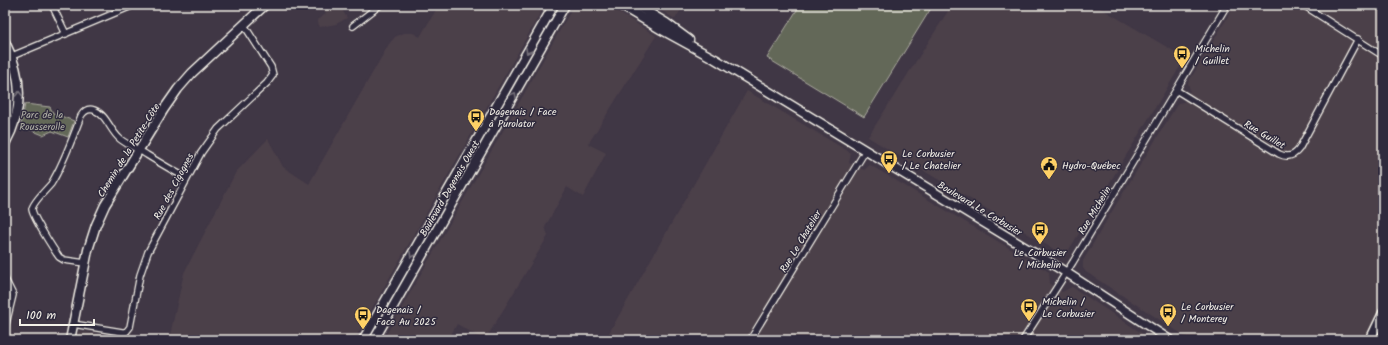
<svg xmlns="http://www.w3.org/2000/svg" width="1388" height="345" viewBox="0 0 1388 345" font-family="Kalam,sans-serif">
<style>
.built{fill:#4c404a}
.green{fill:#646759;stroke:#acaca0}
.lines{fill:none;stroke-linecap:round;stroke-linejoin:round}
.street-casing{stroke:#f4f1e8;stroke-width:8}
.secondary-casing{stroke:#f4f1e8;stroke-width:11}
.street{stroke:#2f2a3d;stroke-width:5.5}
.secondary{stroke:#2f2a3d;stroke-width:8}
.oneway{stroke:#747079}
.labels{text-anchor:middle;stroke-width:3;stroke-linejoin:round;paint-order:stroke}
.poi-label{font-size:10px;fill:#f4f1e8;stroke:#2f2a3d;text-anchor:start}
.park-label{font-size:10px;fill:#b3b3a8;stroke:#2f2a3d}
.street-label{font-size:10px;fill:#f4f1e8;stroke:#2f2a3d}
</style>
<rect width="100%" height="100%" fill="#403745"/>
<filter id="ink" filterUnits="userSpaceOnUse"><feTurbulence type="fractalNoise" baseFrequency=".025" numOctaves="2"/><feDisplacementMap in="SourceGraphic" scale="8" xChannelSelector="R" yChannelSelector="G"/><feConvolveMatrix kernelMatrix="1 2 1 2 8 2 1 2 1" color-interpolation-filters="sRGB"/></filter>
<g filter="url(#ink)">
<path class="built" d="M321,5H339L347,18L336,24L320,27L317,20L326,14Z
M439,5H545L354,340H169L184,273L236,172L268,139L283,167L309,184L389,44L395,37L404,33H413L420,37Z
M574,5H607L656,36L588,144L606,153L583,197L567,187L545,227L548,236L485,340L457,324L448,340H383L511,117Z
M653,5H684L675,19Z
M952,5H1095L1177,53L1184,60L1067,253L1055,250L868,137Z
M1235,5H1383V340H1191L1086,272L1083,268V261L1111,213L1178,103L1184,102L1190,90L1188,83Z
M747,91L851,153L849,163L864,170L870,165L1049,272L1050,284L1062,292L1072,287L1152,340H605Z
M80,331L118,337H127L131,333L135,340H76L78,332Z"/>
<path class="green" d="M800,5H933L864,117L767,58Z
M25,104L50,107L53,113L74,121L68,137L52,131L43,135L21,126Z"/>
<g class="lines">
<defs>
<path id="street" d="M52,5L66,34
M1303,5L1383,56
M353,26L380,5
M5,59L134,5
M1176,90L1279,154C1287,158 1294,156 1299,149L1358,39
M85,263L64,260L59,257C54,250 32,216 32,209C33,202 46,190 51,184C64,163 72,139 81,116C84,111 88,108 94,110C107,115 110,131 120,139C129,146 138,149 147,155C160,163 173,171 187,178
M5,279L13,295L5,328
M73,324L122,332H126L130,327L140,275L148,252L201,153L218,129L267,83L273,75L271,67L244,25
M750,340L866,150
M1023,340L1073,262L1227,5"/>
<path id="secondary" d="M620,5L662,30L715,59L1067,273L1170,340
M636,5L666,23L689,40
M5,42C23,77 24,109 5,144
M5,65C11,86 11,106 5,127
M70,340L88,250L96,225L105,205L164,109L178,89L192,73L265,5
M363,340L554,5
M374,340L565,5
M1370,340L1383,313"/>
</defs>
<use href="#street" class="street-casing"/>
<use href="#secondary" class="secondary-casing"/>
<use href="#street" class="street"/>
<use href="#secondary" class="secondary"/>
</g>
<defs><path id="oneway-chevron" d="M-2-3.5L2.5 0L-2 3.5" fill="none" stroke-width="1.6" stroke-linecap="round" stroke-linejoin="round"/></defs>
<g class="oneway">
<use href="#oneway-chevron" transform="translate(528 51) rotate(120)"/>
<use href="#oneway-chevron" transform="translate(19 94) rotate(-90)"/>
<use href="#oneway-chevron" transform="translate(514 95) rotate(-60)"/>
<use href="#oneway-chevron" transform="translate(412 255) rotate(120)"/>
</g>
</g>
<defs>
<symbol id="bus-pin" viewBox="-11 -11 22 30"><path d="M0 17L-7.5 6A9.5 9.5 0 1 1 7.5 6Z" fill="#ffd166" stroke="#2f2a3d"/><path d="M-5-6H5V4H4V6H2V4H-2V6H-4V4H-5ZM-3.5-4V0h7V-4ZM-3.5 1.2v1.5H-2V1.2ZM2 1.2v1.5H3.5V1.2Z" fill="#111"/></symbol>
<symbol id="civic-pin" viewBox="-11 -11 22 30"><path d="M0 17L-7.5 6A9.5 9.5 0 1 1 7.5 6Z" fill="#ffd166" stroke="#2f2a3d"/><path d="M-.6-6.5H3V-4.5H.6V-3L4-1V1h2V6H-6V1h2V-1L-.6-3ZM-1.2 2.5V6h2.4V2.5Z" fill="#111"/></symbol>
</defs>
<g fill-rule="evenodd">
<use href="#bus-pin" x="1172" y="44" width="20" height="27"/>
<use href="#bus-pin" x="466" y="107" width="20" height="27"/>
<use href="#bus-pin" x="879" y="149" width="20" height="27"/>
<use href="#civic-pin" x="1039" y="155" width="20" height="27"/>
<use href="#bus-pin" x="1030" y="220" width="20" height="27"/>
<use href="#bus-pin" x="1019" y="297" width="20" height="27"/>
<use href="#bus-pin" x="1158" y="302" width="20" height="27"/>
<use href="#bus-pin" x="353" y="305" width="20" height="27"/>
</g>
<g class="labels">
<g class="poi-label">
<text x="1195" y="52">Michelin<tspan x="1195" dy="12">/ Guillet</tspan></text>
<text x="489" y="115">Dagenais / Face<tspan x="489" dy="12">à Purolator</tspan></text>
<text x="902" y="157">Le Corbusier<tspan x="902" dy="12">/ Le Chatelier</tspan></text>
<text x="1062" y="169">Hydro-Québec</text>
<text x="1040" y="256" text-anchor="middle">Le Corbusier<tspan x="1040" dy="12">/ Michelin</tspan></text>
<text x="1042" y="305">Michelin /<tspan x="1042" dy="12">Le Corbusier</tspan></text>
<text x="1181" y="310">Le Corbusier<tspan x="1181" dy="12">/ Monterey</tspan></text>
<text x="376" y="313">Dagenais /<tspan x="376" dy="12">Face Au 2025</tspan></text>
</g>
<g class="park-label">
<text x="42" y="118">Parc de la<tspan x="42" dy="12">Rousserolle</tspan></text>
</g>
<g class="street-label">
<text transform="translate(1265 134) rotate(31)" y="4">Rue Guillet</text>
<text transform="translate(128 150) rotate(-58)" y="4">Chemin de la Petite-Côte</text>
<text transform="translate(173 186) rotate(-62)" y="4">Rue des Cigognes</text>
<text transform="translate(449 188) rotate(-60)" y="4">Boulevard Dagenais Ouest</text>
<text transform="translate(980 208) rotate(31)" y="4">Boulevard Le Corbusier</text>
<text transform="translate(1094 210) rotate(-59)" y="4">Rue Michelin</text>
<text transform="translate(800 241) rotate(-59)" y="4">Rue Le Chatelier</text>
</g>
</g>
<rect width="1388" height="345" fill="none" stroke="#2f2a3d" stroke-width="20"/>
<rect x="10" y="10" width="1368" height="325" fill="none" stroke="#f4f1e8" stroke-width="1.5" filter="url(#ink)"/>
<path d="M20 319v6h74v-6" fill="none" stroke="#f4f1e8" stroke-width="2"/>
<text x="26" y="319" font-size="12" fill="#f4f1e8" stroke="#2f2a3d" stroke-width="3" paint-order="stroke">100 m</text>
</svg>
